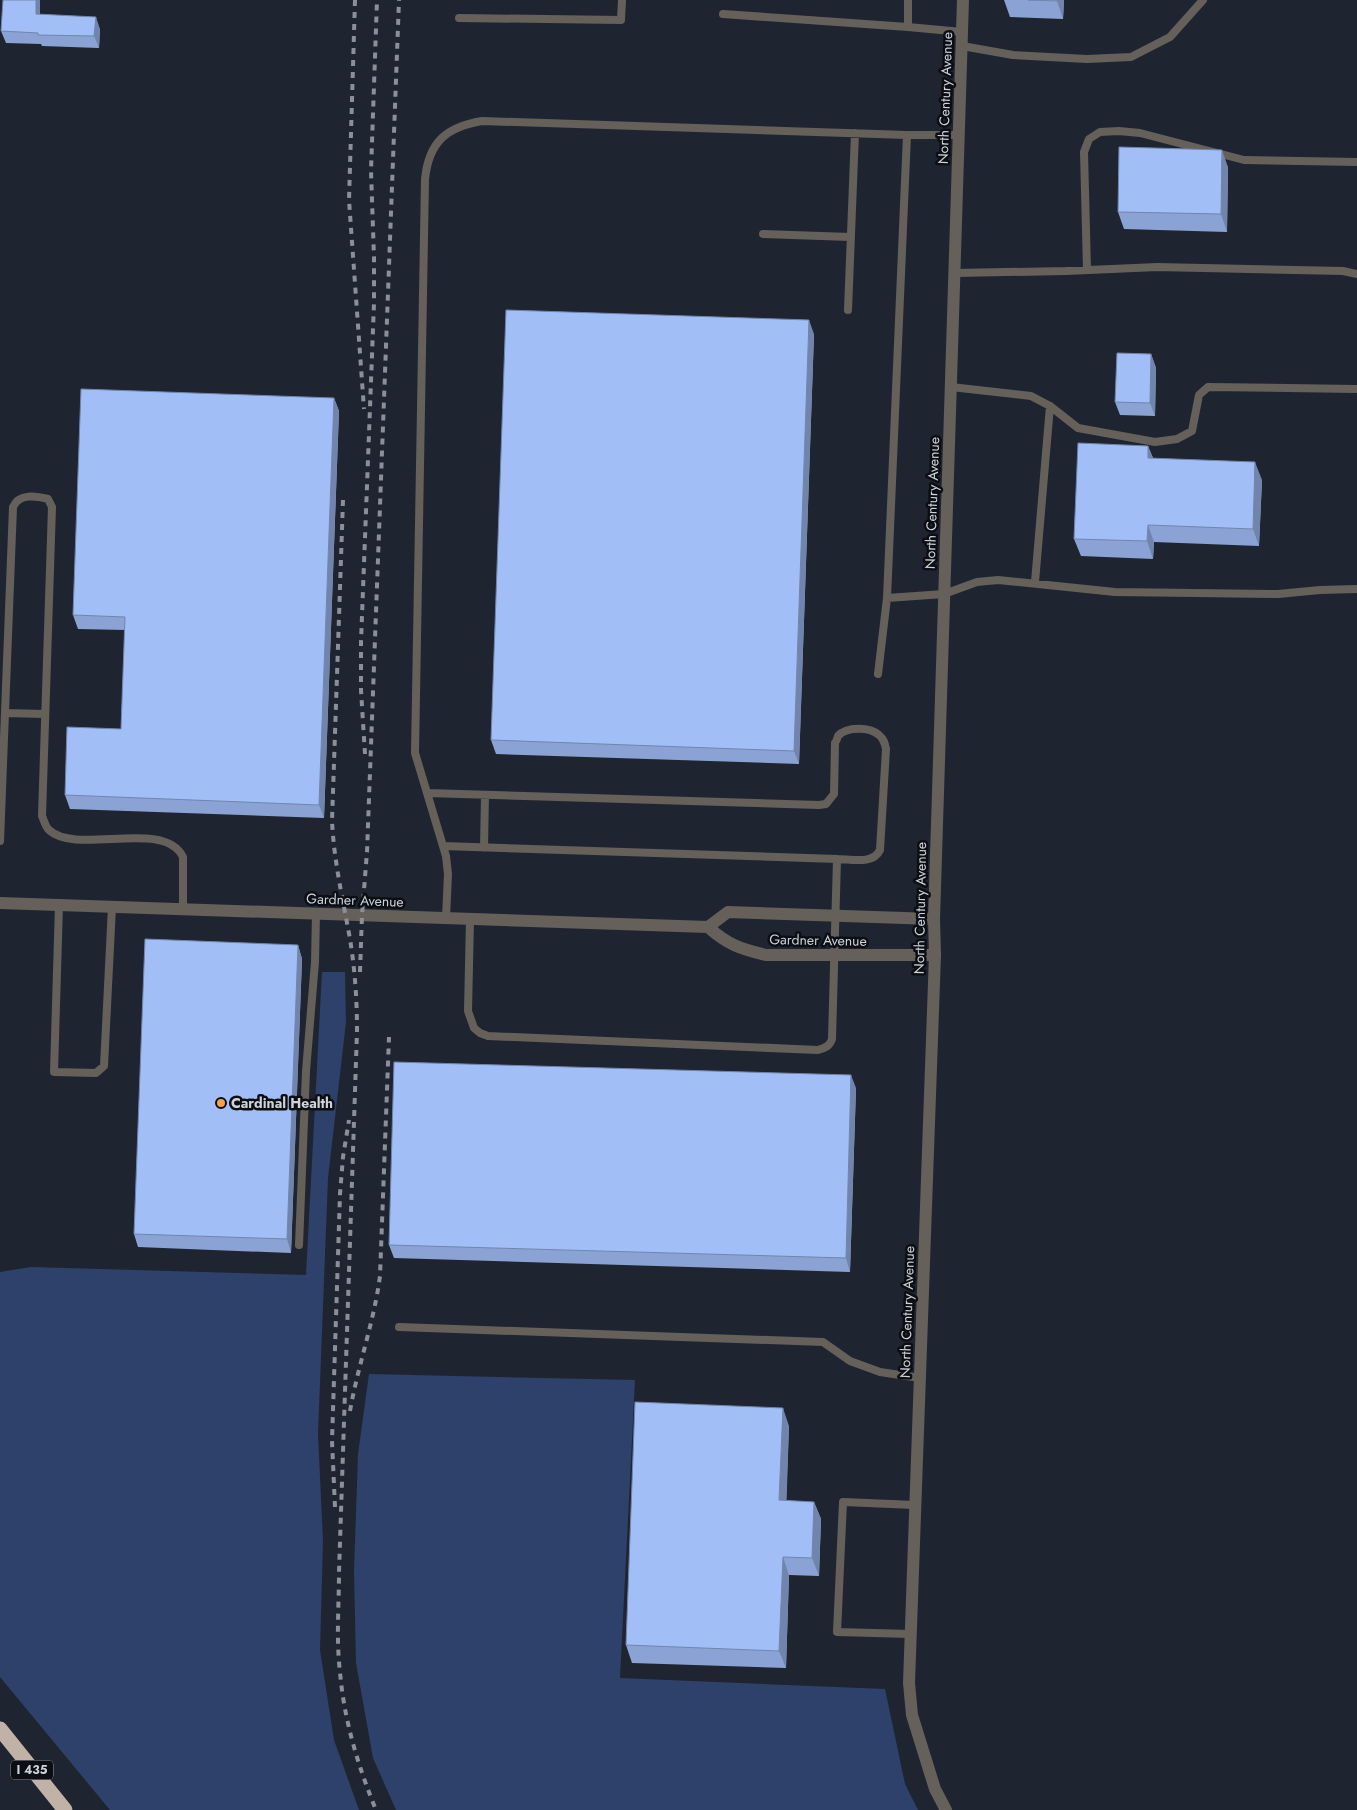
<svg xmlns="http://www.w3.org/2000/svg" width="1357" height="1810" viewBox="0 0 1357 1810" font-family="Jost,sans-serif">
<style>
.green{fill:#2d416b}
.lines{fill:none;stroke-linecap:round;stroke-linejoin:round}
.service{stroke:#66605b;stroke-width:8}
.minor{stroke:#66605b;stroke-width:12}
.tertiary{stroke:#66605b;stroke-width:12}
.motorway{stroke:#c1b2a7;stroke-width:15}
.rail{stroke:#8b9098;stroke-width:4;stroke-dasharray:6 6;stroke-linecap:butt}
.wall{fill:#8ba3d4}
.shaded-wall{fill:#7185ac}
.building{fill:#a2bef6;stroke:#7185ac}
.poi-dot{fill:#f9a04d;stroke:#0b0e13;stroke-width:2}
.labels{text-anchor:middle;stroke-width:5;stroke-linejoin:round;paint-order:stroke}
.shield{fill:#0b0e13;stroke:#94979e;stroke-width:1}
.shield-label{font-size:12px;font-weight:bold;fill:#ced2d9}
.street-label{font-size:14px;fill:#ced2d9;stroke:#0b0e13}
.poi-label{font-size:14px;font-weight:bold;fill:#ced2d9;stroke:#0b0e13;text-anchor:start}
</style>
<rect width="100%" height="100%" fill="#1f2530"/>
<path class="green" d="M322,972H345L346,1022L328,1178L318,1434L323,1541L320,1650L334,1740L359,1810H110L0,1677V1272L31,1267L306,1275Z
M369,1374L635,1380L620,1678L885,1689L905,1784L918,1810H396L373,1758L356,1663L354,1571L358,1454Z"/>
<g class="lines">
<path class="service" d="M908,0V27L962,32
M723,14L908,27
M459,18L621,20L622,0
M962,46L1013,55L1087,59L1131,57L1170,37L1203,0
M907,135L887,598L944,594L977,582L998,580L1115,592L1278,594L1320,590L1357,589
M763,234L850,237
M1087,270L1084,152L1089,139L1100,132L1119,131L1140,133L1244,160L1357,162
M955,273L1066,271L1157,267L1343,271L1357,274
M848,310L855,133
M951,387L1031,396L1050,406L1078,428L1155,442L1177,439L1192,431L1199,395L1208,387L1357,389
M1035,582L1050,406
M878,674L887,598
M5,713L45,714
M427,793L819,805L826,804L834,794L835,743C836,743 838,736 838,736C847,726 870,727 879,735C884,739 885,744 886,749L880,850C873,865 851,859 837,859L832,1039C830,1046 825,1048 818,1050L488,1036L480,1033L474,1028L468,1011L470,919
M0,841L13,507C19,493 36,496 48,499L52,507L42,816C44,820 45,826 49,830C77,856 164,818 183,857V909
M443,846L837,859
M484,848L485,795
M59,905L54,1072L96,1073L104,1066L112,907
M446,918L448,874L446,856L415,753L425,179C429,141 447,127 482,121L907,135H959
M299,1245L306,1071L315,962L316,913
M399,1327L823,1342L850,1361L880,1372L920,1378
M910,1634L837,1632L843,1502L915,1505"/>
<path class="minor" d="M0,903L708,927L728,912L934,919
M708,927C728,945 741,949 766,955H935"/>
<path class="tertiary" d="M946,1810L935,1789L912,1715L909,1683L935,955L934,919L963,0"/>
<path class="motorway" d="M0,1729L65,1810"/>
<path class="rail" d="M355,0L349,200L364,409
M343,500L332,821C334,862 343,900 350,939C355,970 357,1000 357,1031L339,1572C339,1605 336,1639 340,1672C344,1720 358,1766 376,1810
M365,754L361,690V642L374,303V258L371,171L377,0
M360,972L362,915L367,852L399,0
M350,1411C358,1365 374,1322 380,1276L389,1037
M335,1507L332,1441L340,1194L343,1157L349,1120"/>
</g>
<path class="wall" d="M1004,0H1064L1063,19L1010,17Z
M40,15L100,29L99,48L42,46L41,44L6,43L1,31Z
M1228,167L1227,232L1124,229L1118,212Z
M814,334L799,764L496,754L491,740Z
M1151,354L1156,368L1155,416L1120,415L1115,402Z
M334,398L339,411L324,818L70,809L65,795L121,729L125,630L78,629L73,615Z
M1148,446L1153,458L1262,480L1259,546L1154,542L1153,559L1081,556L1074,539Z
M298,945L302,959L291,1253L138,1247L134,1234Z
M856,1088L850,1272L394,1258L389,1245Z
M789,1426L786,1501L814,1502L821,1519L819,1576L789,1575L786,1668L632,1663L626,1645Z"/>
<path class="shaded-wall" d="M36,0H40V26L36,14Z
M1057,0H1064L1063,19L1057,1Z
M96,17L100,29L99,48L94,36Z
M1222,150L1228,167L1227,232L1221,214Z
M809,320L814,334L799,764L794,751Z
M1151,354L1156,368L1155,416L1150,403Z
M334,398L339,411L324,818L319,805Z
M1148,446L1155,463L1148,458Z
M1255,462L1262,480L1259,546L1253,529Z
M1148,525L1154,542L1153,559L1147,541Z
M298,945L302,959L291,1253L287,1239Z
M851,1075L856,1088L850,1272L846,1258Z
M783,1408L789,1426L786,1518L779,1500Z
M814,1502L821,1519L819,1576L812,1558Z
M783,1557L789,1575L786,1668L779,1651Z"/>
<path class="building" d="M3,0H36V14L96,17L94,36L38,35V33L1,31Z
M1028,0H1057V1Z
M1119,147L1222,150L1221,214L1118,212Z
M506,310L809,320L794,751L491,740Z
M1117,353L1151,354L1150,403L1115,402Z
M81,389L334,398L319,805L65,795L67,727L121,729L125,617L73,615Z
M1078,443L1148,446V458L1255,462L1253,529L1148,525L1147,541L1074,539Z
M145,939L298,945L287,1239L134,1234Z
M394,1062L851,1075L846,1258L389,1245Z
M635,1402L783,1408L779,1500L814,1502L812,1558L783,1557L779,1651L626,1645Z"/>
<circle class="poi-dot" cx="221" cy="1103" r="5"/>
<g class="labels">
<rect class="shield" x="11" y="1760.5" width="42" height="19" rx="4"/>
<g class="shield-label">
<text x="32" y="1774">I 435</text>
</g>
<g class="street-label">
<text transform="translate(945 98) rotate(-88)" y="5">North Century Avenue</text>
<text transform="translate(932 503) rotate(-88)" y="5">North Century Avenue</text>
<text transform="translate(355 900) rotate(2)" y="5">Gardner Avenue</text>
<text transform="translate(920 908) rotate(-89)" y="5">North Century Avenue</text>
<text transform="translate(818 940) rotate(1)" y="5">Gardner Avenue</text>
<text transform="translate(907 1312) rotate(-88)" y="5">North Century Avenue</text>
</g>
<g class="poi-label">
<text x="231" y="1108">Cardinal Health</text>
</g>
</g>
</svg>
